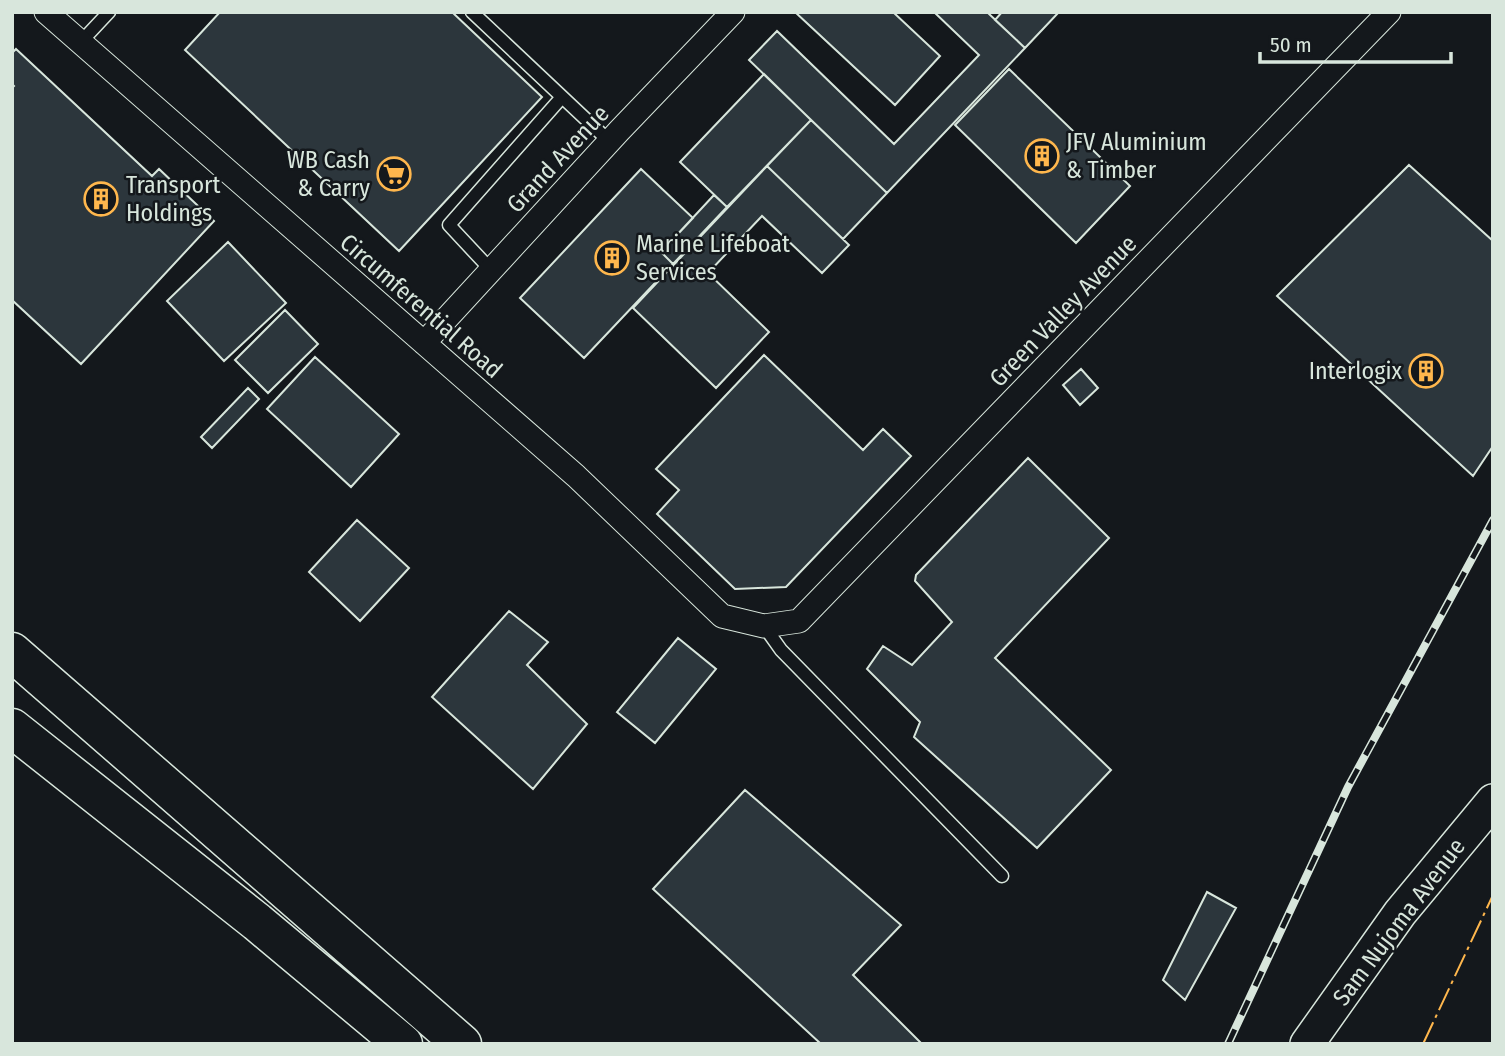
<svg xmlns="http://www.w3.org/2000/svg" width="1505" height="1056" viewBox="0 0 1505 1056" font-family="'Fira Sans Condensed',sans-serif">
<style>
.building{fill:#2c363c;stroke:#d8e6dc;stroke-width:2}
.lines{fill:none;stroke-linecap:round;stroke-linejoin:round}
.lane-casing{stroke:#d8e6dc;stroke-width:15}
.street-casing{stroke:#d8e6dc;stroke-width:25}
.secondary-casing{stroke:#d8e6dc;stroke-width:36}
.highway-casing{stroke:#d8e6dc;stroke-width:41}
.lane{stroke:#14181c;stroke-width:12}
.street{stroke:#14181c;stroke-width:23}
.secondary{stroke:#14181c;stroke-width:33}
.highway{stroke:#14181c;stroke-width:38}
.rail-casing{stroke:#d8e6dc;stroke-width:8}
.rail{stroke:#14181c;stroke-width:5;stroke-dasharray:16;stroke-linecap:butt}
.power{stroke:#ffb74d;stroke-width:2;stroke-dasharray:24 5 3.5 5;stroke-linecap:butt}
.labels{text-anchor:middle;stroke-width:5;stroke-linejoin:round;paint-order:stroke}
.poi-label{font-size:24px;fill:#d8e6dc;stroke:#14181c;text-anchor:start}
.street-label{font-size:24px;fill:#d8e6dc;stroke:#14181c}
</style>
<rect width="100%" height="100%" fill="#14181c"/>
<path class="building" d="M220,12H452L542,97L399,251L185,50Z
M795,12H893L940,56L895,105Z
M934,12H987L1025,48L887,193L749,60L777,31L894,144L979,55Z
M1002,12H1059L1025,48L995,20Z
M16,49L152,176L159,169L214,221L81,364L12,300V88L14,86L12,84V53Z
M1009,69L1130,186L1076,243L955,125Z
M764,74L811,120L727,207L680,162Z
M811,120L887,193L843,239L767,166Z
M1409,165L1493,241V446L1473,476L1277,296Z
M767,166L849,245L822,273L762,216L708,273L769,332L716,388L633,308Z
M641,169L693,218L661,252L673,264L584,358L520,298Z
M714,195L727,207L673,264L661,252Z
M228,242L286,303L224,361L167,301Z
M285,310L318,344L268,393L235,360Z
M764,355L863,450L883,429L911,456L786,587L735,589L657,514L679,490L656,469Z
M315,357L399,434L351,487L267,409Z
M1081,369L1098,388L1080,405L1063,385Z
M248,388L259,399L212,448L201,437Z
M1028,458L1109,538L995,658L1111,770L1037,848L914,737L920,722L867,669L883,646L912,665L952,622L915,581L916,575Z
M357,520L409,568L360,621L309,572Z
M509,611L548,642L527,665L587,724L533,789L432,697Z
M678,638L716,669L655,743L617,712Z
M745,790L901,925L853,975L922,1044H821L653,889Z
M1207,892L1236,908L1185,1000L1163,980Z"/>
<g class="lines">
<defs>
<path id="lane" d="M472,12L609,141
M80,43L109,12
M491,270L449,225L562,97
M764,626L781,650L1002,876"/>
<path id="street" d="M46,12L576,476L722,616L764,626L799,621L1389,12
M424,343L619,131L733,12"/>
<path id="secondary" d="M1307,1044L1400,913L1493,801"/>
<path id="highway" d="M12,652L462,1044
M12,728L257,922L403,1044"/>
</defs>
<use href="#lane" class="lane-casing"/>
<use href="#street" class="street-casing"/>
<use href="#secondary" class="secondary-casing"/>
<use href="#highway" class="highway-casing"/>
<use href="#lane" class="lane"/>
<use href="#street" class="street"/>
<use href="#secondary" class="secondary"/>
<use href="#highway" class="highway"/>
<defs>
<path id="rail" d="M1228,1044L1348,787L1493,520"/>
</defs>
<use href="#rail" class="rail-casing"/>
<use href="#rail" class="rail"/>
<path class="power" d="M1423,1044L1493,895"/>
</g>
<defs>
<symbol id="building-ring" viewBox="-11 -11 22 22"><circle r="9.5" fill="#14181c" stroke="#ffb74d" stroke-width="1.5"/><path d="M-4-6H4V6H1V3H-1V6H-4ZM-2.5-4.3h1.7v1.8h-1.7ZM.8-4.3h1.7v1.8H.8ZM-2.5-1h1.7V.8h-1.7ZM.8-1h1.7V.8H.8Z" fill="#ffb74d"/></symbol>
<symbol id="supermarket-ring" viewBox="-11 -11 22 22"><circle r="9.5" fill="#14181c" stroke="#ffb74d" stroke-width="1.5"/><path d="M-6-5.5h2.5l.6 2H6L4.5 2H-2.5L-4.4-4H-6ZM-1.5 3.2a1.3 1.3 0 1 0 .1 0ZM3 3.2a1.3 1.3 0 1 0 .1 0Z" fill="#ffb74d"/></symbol>
</defs>
<g fill-rule="evenodd">
<use href="#building-ring" x="1023" y="137" width="38" height="38"/>
<use href="#supermarket-ring" x="375" y="155" width="38" height="38"/>
<use href="#building-ring" x="82" y="180" width="38" height="38"/>
<use href="#building-ring" x="593" y="239" width="38" height="38"/>
<use href="#building-ring" x="1407" y="352" width="38" height="38"/>
</g>
<g class="labels">
<g class="poi-label">
<text x="1066" y="150">JFV Aluminium<tspan x="1066" dy="28">&amp; Timber</tspan></text>
<text x="370" y="168" text-anchor="end">WB Cash<tspan x="370" dy="28">&amp; Carry</tspan></text>
<text x="126" y="193">Transport<tspan x="126" dy="28">Holdings</tspan></text>
<text x="636" y="252">Marine Lifeboat<tspan x="636" dy="28">Services</tspan></text>
<text x="1402" y="379" text-anchor="end">Interlogix</text>
</g>
<g class="street-label">
<text transform="translate(558 159) rotate(-47)" y="8">Grand Avenue</text>
<text transform="translate(421 306) rotate(41)" y="8">Circumferential Road</text>
<text transform="translate(1063 311) rotate(-46)" y="8">Green Valley Avenue</text>
<text transform="translate(1399 922) rotate(-53)" y="8">Sam Nujoma Avenue</text>
</g>
</g>
<rect width="1505" height="1056" fill="none" stroke="#d8e6dc" stroke-width="28"/>
<path d="M1260 52v10h191v-10" fill="none" stroke="#d8e6dc" stroke-width="3.5"/>
<text x="1270" y="52" font-size="21" fill="#d8e6dc" stroke="#14181c" stroke-width="5" paint-order="stroke">50 m</text>
</svg>
